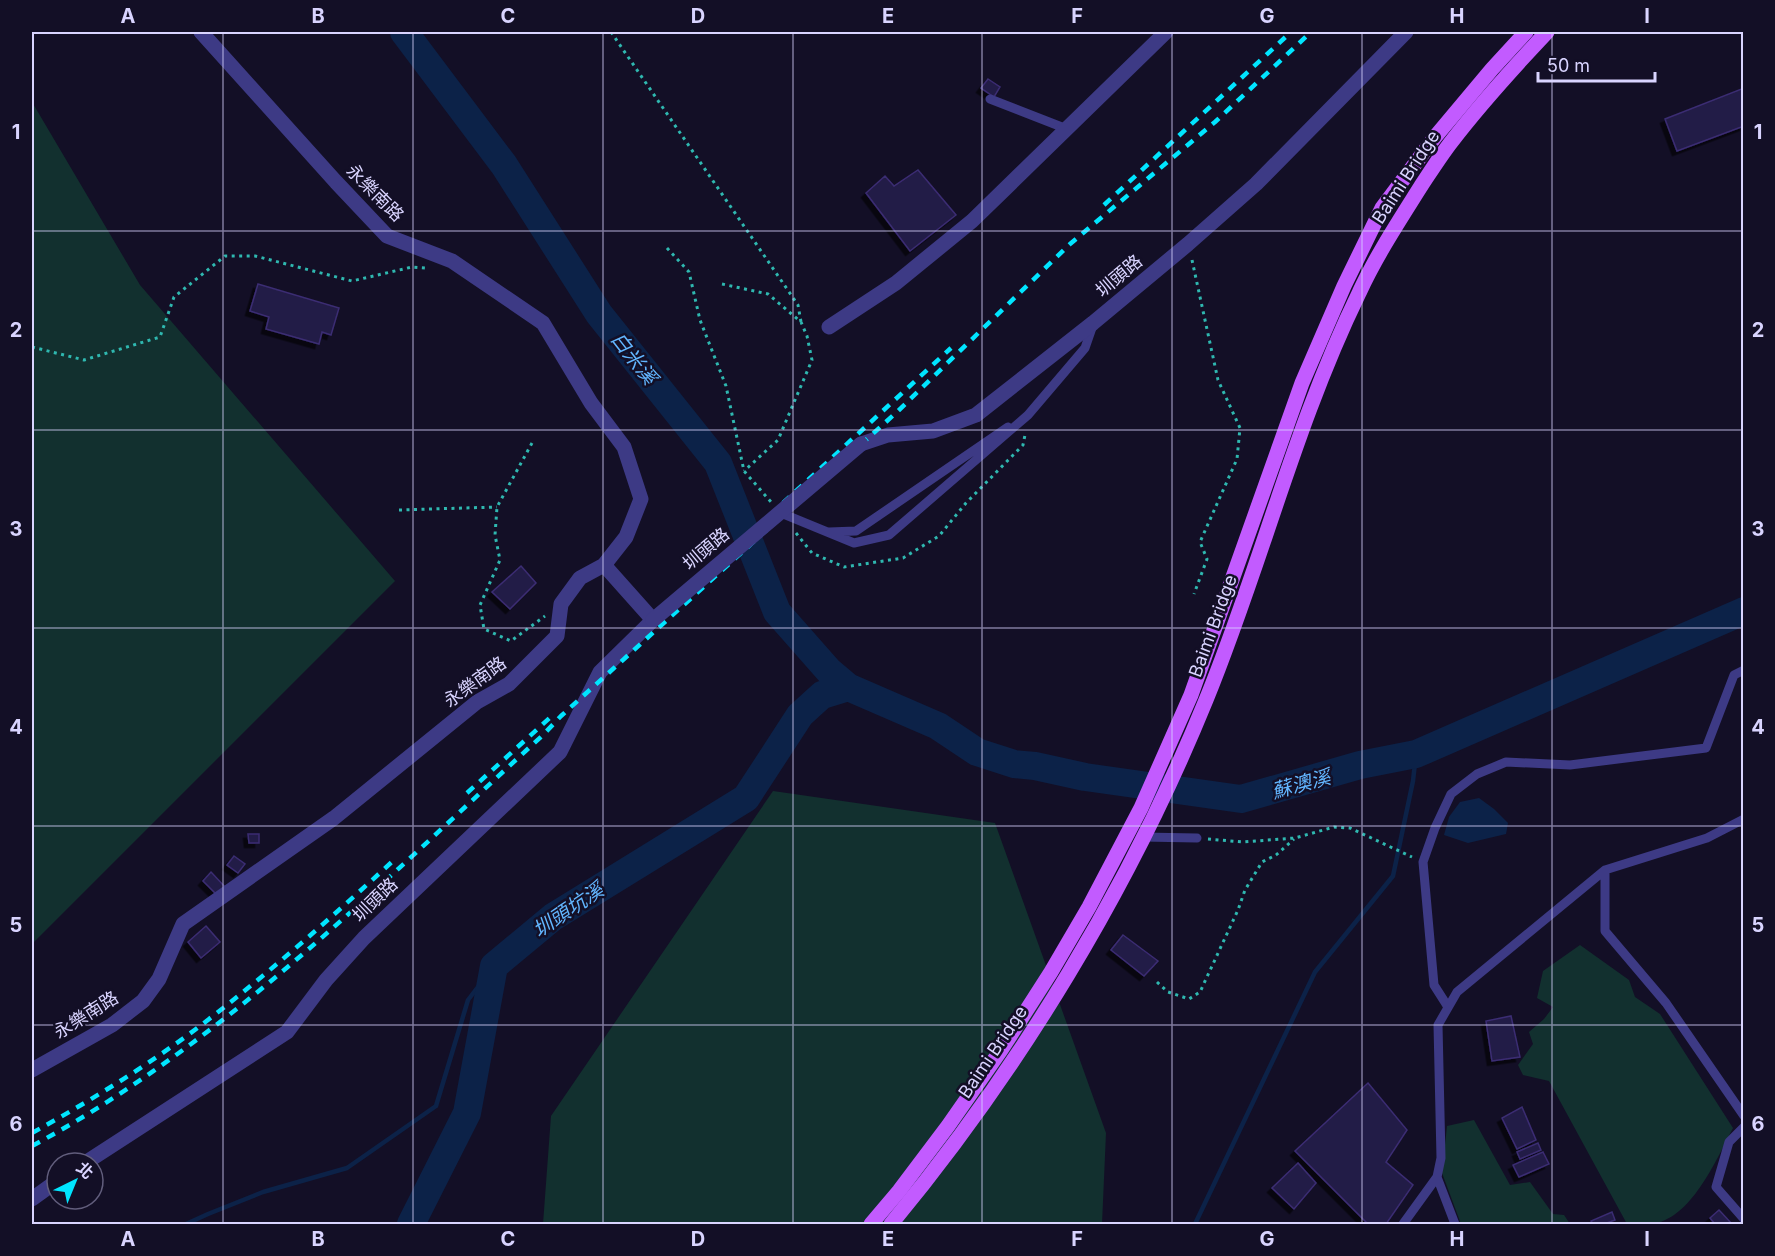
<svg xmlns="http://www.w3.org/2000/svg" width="1775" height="1256" viewBox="0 0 1775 1256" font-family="Inter,'Noto Sans TC',sans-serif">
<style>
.green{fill:#12302f}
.water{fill:#0c2248}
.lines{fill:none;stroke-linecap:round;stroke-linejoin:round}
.stream{stroke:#0c2248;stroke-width:4.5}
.river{stroke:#0c2248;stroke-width:28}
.building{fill:#241b47;stroke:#3b2d73;stroke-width:1.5;filter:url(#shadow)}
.path{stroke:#2fb8b0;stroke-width:3;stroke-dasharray:3 4.5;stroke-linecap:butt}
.lane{stroke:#3d3a85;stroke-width:9}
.street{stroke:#3d3a85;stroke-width:15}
.primary{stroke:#c25bff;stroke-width:15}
.rail{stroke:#00e5ff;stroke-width:4.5;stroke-dasharray:9 8;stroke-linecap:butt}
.street-bridge{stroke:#3d3a85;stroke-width:15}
.primary-bridge{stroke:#c25bff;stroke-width:15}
.grid{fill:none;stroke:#d9d4ff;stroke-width:1.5;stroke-opacity:0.55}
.labels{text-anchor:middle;stroke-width:5;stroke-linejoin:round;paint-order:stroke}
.street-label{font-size:18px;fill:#d9d4ff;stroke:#130f26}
.water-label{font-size:20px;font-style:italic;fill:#62b6ff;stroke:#130f26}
.neatline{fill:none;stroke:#d9d4ff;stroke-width:2}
.grid-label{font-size:20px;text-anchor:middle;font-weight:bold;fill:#d9d4ff}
</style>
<defs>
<filter id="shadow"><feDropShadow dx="-4.5" dy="4.5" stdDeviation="0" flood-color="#0009"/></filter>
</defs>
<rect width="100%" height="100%" fill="#130f26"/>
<path class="green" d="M32,102L140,285L395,581L32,944Z
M773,791L995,823L1106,1133L1102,1224H543L551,1116Z
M1580,945L1629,980L1635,997L1660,1014L1733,1128C1716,1160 1691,1220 1651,1224C1643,1225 1635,1224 1627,1224L1549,1081L1523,1075L1518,1065L1533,1044L1529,1032L1544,1019L1553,1007L1537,998L1543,971Z
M1474,1120L1510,1185L1530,1182L1553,1214L1564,1215L1570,1224H1461L1442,1173L1447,1126Z"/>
<path class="water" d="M1479,798L1494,809L1508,823L1506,834L1468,843L1444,835L1449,817L1460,802Z"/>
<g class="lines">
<path class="stream" d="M186,1224L208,1214L263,1192L347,1168L436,1106L468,1000L494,966
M1195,1224L1315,972L1393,876L1413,781L1416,754"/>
<path class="river" d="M404,32L504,165L599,314L718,463L777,612L829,671L848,687L938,726L977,752L1014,764L1035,766L1085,777L1241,799L1360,765L1416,754L1744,611
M411,1224L467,1113L494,966L553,917L746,798L800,715L822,695L848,687"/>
</g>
<path class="building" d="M988,79L1000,87L994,97L981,88Z
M1744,88V126L1677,151L1665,119Z
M918,170L956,215L910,251L866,193L885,176L894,186Z
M258,284L339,308L331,335L322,332L319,344L266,329L269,317L250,311Z
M521,566L536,583L510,609L492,592Z
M248,834H259V843H249Z
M234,856L245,864L238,873L227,865Z
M211,872L225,887L217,895L203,881Z
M206,926L220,942L201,958L188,942Z
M1123,935L1158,961L1144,976L1111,950Z
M1511,1016L1520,1057L1492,1061L1486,1021Z
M1368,1083L1407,1130L1386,1162L1413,1185L1386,1224H1368L1295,1151Z
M1522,1107L1536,1140L1517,1149L1502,1118Z
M1538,1143L1541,1150L1520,1159L1517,1152Z
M1543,1152L1549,1164L1519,1177L1513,1165Z
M1298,1163L1316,1183L1294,1209L1272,1188Z
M1719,1210L1732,1224H1715L1710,1218Z
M1612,1212L1615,1220L1604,1224H1593L1591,1221Z"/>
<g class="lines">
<path class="path" d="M611,32L798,305L801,322
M667,248L689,272L700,320L726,386L744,471L771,502
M1192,260L1218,380L1240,428L1237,459L1200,542L1207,559L1194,594
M722,284L768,294L801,322L807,336L812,360L778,440L744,471
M32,347L84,360L160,337L174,297L225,256H255L352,281L412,267L425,268
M532,443L497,507L495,535L500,560L480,605L484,629L511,641L545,616
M399,510L497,507
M796,533L812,553L844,567L903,558L939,536L966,503L1023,445L1025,435
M1208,839L1243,842L1295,838L1334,827L1350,828L1412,857
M1157,982L1168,992L1189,999L1200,992L1238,910L1245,890L1262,862L1276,855L1294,839"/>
<path class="lane" d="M990,99L1067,129
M781,513L854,543L889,535L1028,415L1085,348L1093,325
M829,532L856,531L1008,427
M1142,837L1197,838
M1605,870V931L1666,1003L1744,1116
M1448,1007L1434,985L1423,862L1435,828L1451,794L1477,774L1506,762L1570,765L1706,748L1734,675L1744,670
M1744,1127L1729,1142L1716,1187L1744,1219
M1437,1177L1455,1224
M1403,1224L1437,1177L1441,1158L1438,1025L1457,992L1605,870L1707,838L1744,819"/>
<path class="street" d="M829,327L896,283L972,221L1166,32
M861,444L888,435L933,431L976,415L1093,323L1188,244L1256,184L1406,32
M32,1070L112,1025L143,1001L159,979L183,924L334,818L477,702L509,684L557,636L561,604L580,578L604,565L626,537L641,499L624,447L591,403L543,323L452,261L387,236L336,182L201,32
M85,1163L287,1032L326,980L364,938L560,752L600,672L653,620L604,565
M32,1199L57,1181"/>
<path class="primary" d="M871,1224L899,1191L948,1126L1001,1050L1051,972L1089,907L1141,808L1191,695L1302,383L1344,286L1382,208L1435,137L1492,69L1526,32"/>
<path class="rail" d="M1104,205L1291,32
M783,503L951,348
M467,793L554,714
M32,1133C90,1101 147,1066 200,1026C268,974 332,917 394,860
M32,1146C226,1042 382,882 543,735L561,716L898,411L1070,244L1215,122L1311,32"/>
<path class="street-bridge" d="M653,620L861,444"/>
<path class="primary-bridge" d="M891,1224C1020,1068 1129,889 1206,700C1261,566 1295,424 1359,293C1376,256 1399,221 1421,186C1431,171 1441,155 1452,141C1482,102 1514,67 1547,32"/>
</g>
<path class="grid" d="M223,32V1224M413,32V1224M603,32V1224M793,32V1224M982,32V1224M1172,32V1224M1362,32V1224M1552,32V1224M32,231H1744M32,430H1744M32,628H1744M32,826H1744M32,1025H1744"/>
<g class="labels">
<g class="street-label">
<text transform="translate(1406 177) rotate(-57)" y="6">Baimi Bridge</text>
<text transform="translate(375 193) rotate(45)" y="6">永樂南路</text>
<text transform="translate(1119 276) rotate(-40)" y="6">圳頭路</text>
<text transform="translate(706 549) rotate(-40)" y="6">圳頭路</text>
<text transform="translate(1213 626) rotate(-70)" y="6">Baimi Bridge</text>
<text transform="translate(475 682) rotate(-36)" y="6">永樂南路</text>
<text transform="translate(375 900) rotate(-44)" y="6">圳頭路</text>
<text transform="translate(86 1015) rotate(-32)" y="6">永樂南路</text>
<text transform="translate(993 1052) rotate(-56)" y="6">Baimi Bridge</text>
</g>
<g class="water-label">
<text transform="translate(634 358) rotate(52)" y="7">白米溪</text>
<text transform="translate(1301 784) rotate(-15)" y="7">蘇澳溪</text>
<text transform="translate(568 910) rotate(-34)" y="7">圳頭坑溪</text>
</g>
</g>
<rect width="1775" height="1256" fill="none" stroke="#130f26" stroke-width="66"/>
<g transform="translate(75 1181) rotate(43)"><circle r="28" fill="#130f26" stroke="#625e7d" stroke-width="1.5"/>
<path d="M0-4.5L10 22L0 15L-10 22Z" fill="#00e5ff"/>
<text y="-9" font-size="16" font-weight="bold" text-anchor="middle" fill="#d9d4ff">北</text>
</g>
<path d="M1538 72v9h117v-9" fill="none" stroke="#d9d4ff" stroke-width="3"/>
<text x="1547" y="72" font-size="18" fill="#d9d4ff" stroke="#130f26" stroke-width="4.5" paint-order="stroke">50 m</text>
<rect x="33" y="33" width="1709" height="1190" class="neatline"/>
<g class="grid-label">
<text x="128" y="23">A</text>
<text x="318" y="23">B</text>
<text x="508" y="23">C</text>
<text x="698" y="23">D</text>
<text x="888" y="23">E</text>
<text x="1077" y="23">F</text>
<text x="1267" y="23">G</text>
<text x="1457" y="23">H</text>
<text x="1647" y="23">I</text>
<text x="16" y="139">1</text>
<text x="1758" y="139">1</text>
<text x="16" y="337">2</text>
<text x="1758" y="337">2</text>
<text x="16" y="536">3</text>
<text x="1758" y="536">3</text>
<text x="16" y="734">4</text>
<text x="1758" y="734">4</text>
<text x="16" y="932">5</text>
<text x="1758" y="932">5</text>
<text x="16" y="1131">6</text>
<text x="1758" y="1131">6</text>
<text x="128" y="1246">A</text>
<text x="318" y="1246">B</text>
<text x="508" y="1246">C</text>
<text x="698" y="1246">D</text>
<text x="888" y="1246">E</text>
<text x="1077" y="1246">F</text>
<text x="1267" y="1246">G</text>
<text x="1457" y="1246">H</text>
<text x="1647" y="1246">I</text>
</g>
</svg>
